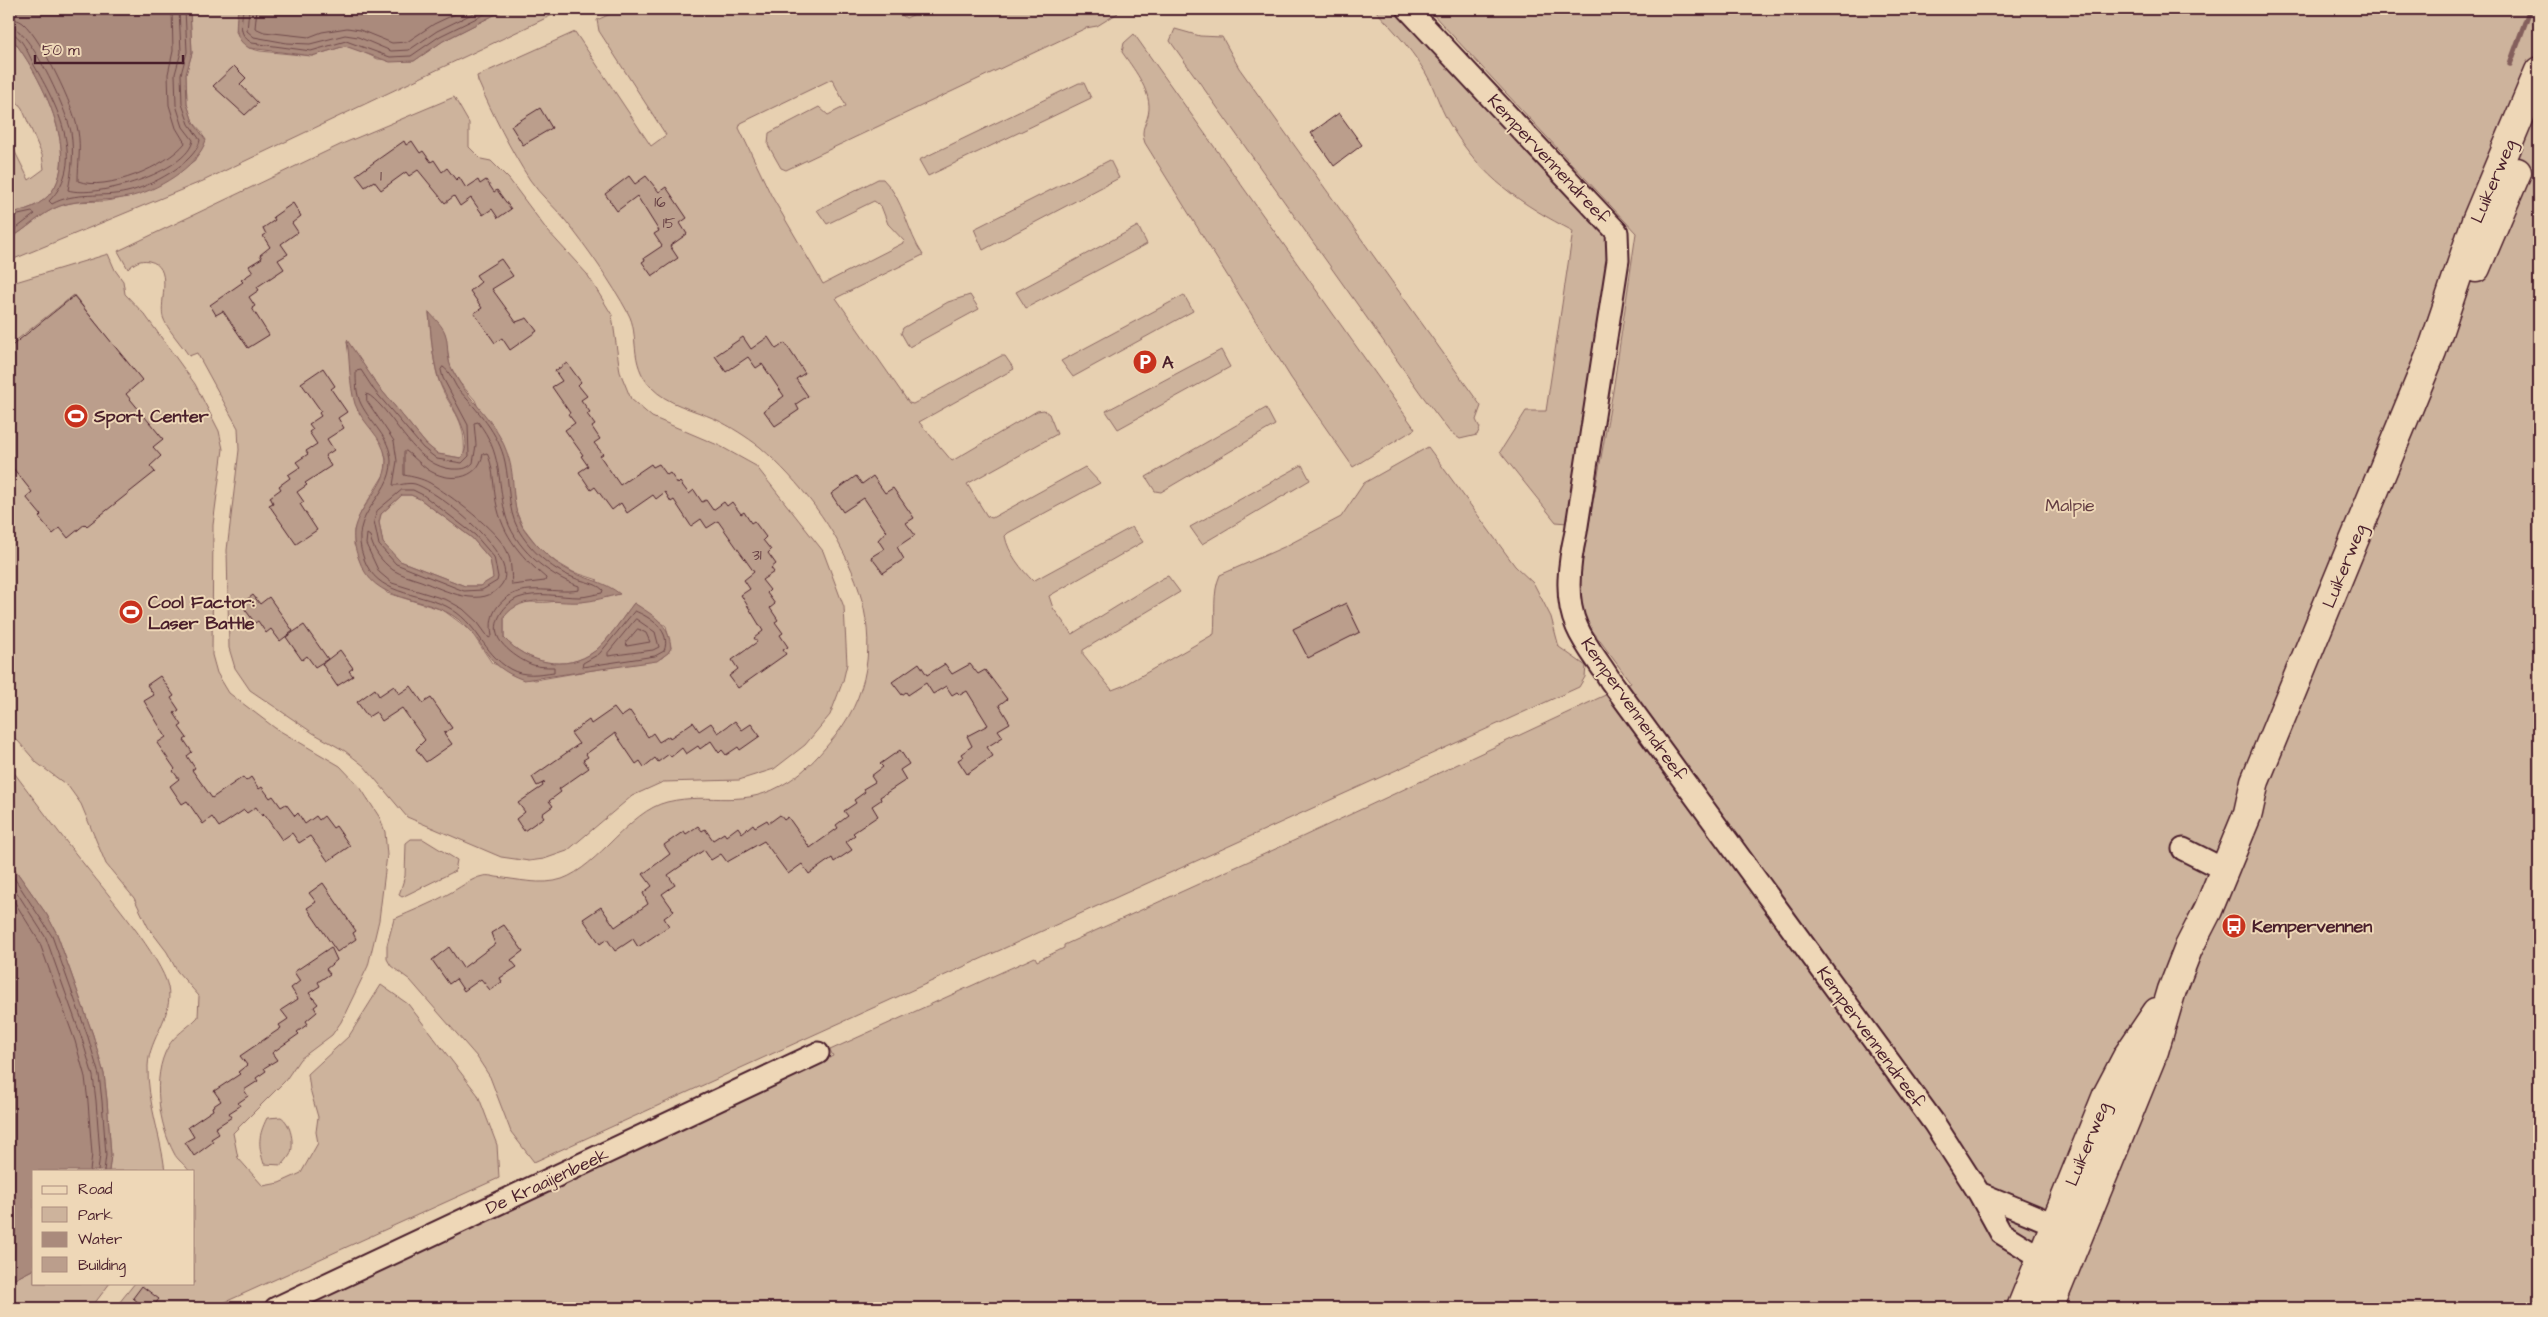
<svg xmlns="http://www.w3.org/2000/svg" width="2548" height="1317" viewBox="0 0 2548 1317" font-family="'Architects Daughter',sans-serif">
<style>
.green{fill:#cdb39c;stroke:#8c6964;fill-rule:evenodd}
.water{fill:#aa8a7c;stroke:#845f5c;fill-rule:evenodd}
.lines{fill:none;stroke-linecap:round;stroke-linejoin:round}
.shore{stroke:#704a4b;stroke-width:1}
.stream{stroke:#845f5c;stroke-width:5.5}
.building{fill:#bb9e8c;stroke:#4a1f2b}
.street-casing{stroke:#4a1f2b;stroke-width:25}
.primary-casing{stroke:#4a1f2b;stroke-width:31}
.street{stroke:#eed7b7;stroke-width:21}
.primary{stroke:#eed7b7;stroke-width:28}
.labels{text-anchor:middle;stroke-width:4;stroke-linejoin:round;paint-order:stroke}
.number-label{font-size:15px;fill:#663f43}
.street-label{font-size:18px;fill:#4a1f2b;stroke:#eed7b7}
.poi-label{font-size:18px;font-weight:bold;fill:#4a1f2b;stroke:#eed7b7;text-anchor:start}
.park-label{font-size:18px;fill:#643d42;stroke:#eed7b7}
</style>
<rect width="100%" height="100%" fill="#e7d0b1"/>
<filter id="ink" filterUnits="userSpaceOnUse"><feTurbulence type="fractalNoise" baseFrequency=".02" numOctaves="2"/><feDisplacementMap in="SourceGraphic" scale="10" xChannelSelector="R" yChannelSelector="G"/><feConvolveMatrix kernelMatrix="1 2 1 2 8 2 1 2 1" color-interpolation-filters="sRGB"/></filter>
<g filter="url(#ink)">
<path class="green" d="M190,9H238L236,32L249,48L260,51L312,56L345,46L354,48L378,59L414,61L443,41L506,9H565L203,181L9,261V239C26,230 42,212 60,206C76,200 90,202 105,201C140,197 168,181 195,160L202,132L193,122L187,104L186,74L192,53Z
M621,9H894L906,18L926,9H1114L1118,13L1097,26L1086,28L786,170L781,168L768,145L769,133L819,107L828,115L846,106L832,79L741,123L739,128L771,195L823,284L905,242L888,224L881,206L874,201L827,224L817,210L878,179H883C904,199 907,232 923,255L836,298L909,403L913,404L1001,356H1005L1014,369L919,422L952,461L1037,411L1044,410L1049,414L1057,434L967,484L987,516L992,518L1085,467L1100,483L1008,533L1005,536C1008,553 1022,570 1033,581L1132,527L1143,542L1049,596L1053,608L1072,634L1163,578L1168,576L1180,592L1083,650V654L1112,690L1125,685L1214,634C1216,614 1212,593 1220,575L1284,547L1341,517L1364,483L1428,447L1515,566L1534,584L1551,617L1559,647L1586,666L1585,677L1579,687L534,1162L511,1132L490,1077L477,1057L410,980L391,966L387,959V945L394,919C412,911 430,904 448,894C458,889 472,878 483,876C487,875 492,876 496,877C516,879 542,886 562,879C599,866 629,811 667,802C713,791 743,811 789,781C807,770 822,752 836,735C912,639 838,515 760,447C747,437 730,426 715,419C693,409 668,405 651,387C628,363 640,334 628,313C612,283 586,246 565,220C554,206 540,195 530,180C511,151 492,113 478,81L477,76L575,32L651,146L666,135L599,31L597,20Z
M1374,9H1403L1612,240L1571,515L1567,523L1556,522L1500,452L1526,411H1546L1573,231C1522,205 1481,177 1451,126C1442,112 1437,96 1430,81C1417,55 1394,30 1374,9Z
M1428,9H2539V1308H262L810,1067L833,1056L830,1050L1035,957L1037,961L1064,948V945L1302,837L1631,683L1592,630L1580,607L1579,580L1613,391L1636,233Z
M1175,29L1200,36L1222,37L1239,68L1481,406L1476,420L1480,428L1477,435L1460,439L1449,431L1421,394L1170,41Z
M1134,34L1415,429L1353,467L1291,378L1145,143C1139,127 1148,124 1149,109C1150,89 1133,68 1122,52L1124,43Z
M9,35C46,79 106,201 9,213V146H12L29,180L44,169L42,155L22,108L9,92Z
M1079,83H1084L1091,98L928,176L919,160Z
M454,97L469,123V147L481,159L491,161L509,179L547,230L587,274L612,315L620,372L631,399L652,417L720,446L756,466L823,551L844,607L847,664L843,681L830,715L805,745L774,769L739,780L663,782L632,796L567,851L544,859L529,861L501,857L407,817L364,766L345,751L313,733L250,690L235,668L229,648L227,550L239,450L238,428L197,353L189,356C183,346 166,328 163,317C159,301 174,266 149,261C140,259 134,263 128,269L118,251L342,144ZM429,313L445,334L450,366L460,383L475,400L513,491L516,511L523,527L539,548L556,562L573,572L598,580C585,587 569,597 555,601C533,606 521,594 504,617V638C527,663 566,673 595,651C608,641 623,617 634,603L666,626L671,648L662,658L535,680L492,663L470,630L443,610L387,593L354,545V530L361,512L385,473L386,461L383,445L351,364L347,342L378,386L426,444L438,454L461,458L464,456C467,415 448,410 438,378C432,356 431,335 429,313Z
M1110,160L1119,178L983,250L974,229Z
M1138,226L1147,244L1026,308L1016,292Z
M108,254L115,270L123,281L125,294L145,315L195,384L219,431L223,449L213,525L212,655L217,673L229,693L275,728L340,766L360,787L380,818L385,832L387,855L379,920L368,966L341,1022L332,1035L300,1059L285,1081L233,1133L238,1158L263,1186L279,1183L301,1173L318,1143L316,1132L318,1117L310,1089L308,1074L349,1036L381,985L408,1004L478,1095L497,1145L499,1178L212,1308H115L135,1283H194V1171H189C185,1164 177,1160 174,1153C159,1125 151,1077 168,1047C174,1035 188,1028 198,1017L199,996L177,971L167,952L148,927L134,898L106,864L81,804L68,786L37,763L18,741L9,735V457L49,507L123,391L139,378L74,295L9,346V284Z
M970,295L979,309L909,347L901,333L903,328L948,302Z
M1184,295L1193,311L1073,377L1061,361Z
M1221,350L1230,367L1118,429L1106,411Z
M1266,408L1275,425L1161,492L1155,491L1146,477Z
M1302,465L1310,480L1202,544L1190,527Z
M402,495H411L420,499L472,538L490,559L494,578L480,586H465L400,561L383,544L379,522L381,514Z
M9,766C35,800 60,835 87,868C107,893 162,958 168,987C174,1016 149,1038 148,1066C147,1102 161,1136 165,1171H109L111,1155L107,1100L104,1074L93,1035L57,934L47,915L9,861Z
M411,839H423L457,860L455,871L402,897L399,895L405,876L406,843Z
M281,1117C291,1123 295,1145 290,1155C288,1158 285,1162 282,1165L264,1164C258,1145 258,1136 267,1118Z
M34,1269V1283H110L91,1308H9V1282Z"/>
<path class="water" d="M9,9H190L192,53L186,74L187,104L193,122L206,140C198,167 155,192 128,197C106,202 82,198 60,206C42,212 26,230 9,239V213C106,201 46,79 9,35Z
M238,9H506L443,41L414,61L390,62L345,46L312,56L249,48C233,38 236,26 238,9Z
M429,312C434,318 442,325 445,333C449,343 446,356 451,367C466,401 498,419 509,459C516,482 510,508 524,529C537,547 553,563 572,572C589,580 605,582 620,594C607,597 594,601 581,602C554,604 523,592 504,617V638C527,663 566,673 595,651C608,641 623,617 634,603C654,616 669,623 671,648L668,653L657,661L524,680C482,665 488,643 459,620C425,593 374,607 358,557C355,548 353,540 354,531C358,505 388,486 386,459C383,436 362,424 355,404C349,384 350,361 347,340L378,386L426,444L438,454L461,458C479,437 443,397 438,377C432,355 431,334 429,312ZM402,495H411L420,499L472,538L490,559L493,578L480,586H465L400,561L383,543L379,522L381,514Z
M9,861L47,915L57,934L93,1035L104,1074L107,1100L111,1155L109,1171H34V1269L9,1282Z"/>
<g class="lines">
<path class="shore" d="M243,9C242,23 237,34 252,43L311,51L346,41L390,57L411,56L440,36L495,9
M249,9L247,31L254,37L287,43L310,44L345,35L358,37L391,51L409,50L437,31L482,9
M257,9L255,28L264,32L309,37L322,32L347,28L360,30L392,43L407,42L434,24L466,9
M9,18C14,19 19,20 23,23C42,40 74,106 78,131C81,148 78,164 78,181C106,192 167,166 185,143L176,128L169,105L168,74L173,51L172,9
M9,26C30,27 67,112 71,132C74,152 72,171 68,190C95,199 188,172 193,140L183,127L176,105L175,74L181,52L179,9
M9,32C21,34 29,55 34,65C56,104 88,162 49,201L52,204C75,191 102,198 127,192C149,187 196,163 200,140L189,124L182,104L181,74L187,52L185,9
M9,217L32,212L35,214L9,234
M443,367C450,371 453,382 458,389C477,410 499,433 505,462C510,485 507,508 518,529C529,549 551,569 572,577C582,582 595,582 603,590L602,593C595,594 587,597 579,597C560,597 537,591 518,598C502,605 489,627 501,642C508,651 518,658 528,663C536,667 546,667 554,667V672C539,674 524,677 510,669C482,653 479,623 446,606C416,592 377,595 364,559C346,512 392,498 391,461C390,437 371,424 361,404C356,394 356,382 356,371L361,370L374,390L423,448L437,459L462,463L469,456L468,425L443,378L441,370Z
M367,394C372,396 377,402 381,406C401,428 419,466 452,469C461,469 466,470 473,463L476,445L474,423L478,422C502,453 497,478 505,513C513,547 547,575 579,586V590C552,595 519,579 498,606C491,615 490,624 492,636L489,638L478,623L463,609L447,600L392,583L379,572L366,544L367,534L370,536C373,550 381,561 393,570C401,575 412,578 421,581C444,590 484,611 502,584C521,556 438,491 415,484C407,482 399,486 393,485L397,461L394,441L367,401Z
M406,451C413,456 419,463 427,469C447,483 478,481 483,454L487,453C493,466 493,480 495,495C500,532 518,554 546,578L545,581L512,585C511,574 512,562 507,551C497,530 450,495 430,483C421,478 413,477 404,475V453Z
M402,490H413L423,495L475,535L494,557L498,577L497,581L482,590L464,591L396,564L379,545L374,521L377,511Z
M635,611C650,617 672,631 664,651L655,656L582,667L583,663L599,654Z
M636,619L655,632L659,647L653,650L608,656V653Z
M638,629L646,633L650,642L627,646L626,643Z
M9,870L52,936L88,1037L99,1075L102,1101L106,1155L104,1171
M9,880L46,938L82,1039L93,1076L96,1101L100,1154L98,1171
M9,893L39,941L75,1041L85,1077L88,1102L92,1154L90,1171"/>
<path class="stream" d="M2510,64L2530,9"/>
</g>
<path class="building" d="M234,66L246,78L240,84L258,103L245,115L213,86Z
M540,108L552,128L523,145L511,126Z
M1339,113L1362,145L1334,166L1311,133Z
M404,141L406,145L412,141L420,153L423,151L431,162L434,160L442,172L447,168L456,180L459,177L466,188L478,180L480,184L486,180L494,192L497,190L511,209L498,218L492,209L483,215L471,198L460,206L454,196L445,203L418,170L409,176L406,172L381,190L374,181L365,187L356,175Z
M629,176L635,184L646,176L659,192L666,187L687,218L680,223L687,234L670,246L678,258L652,276L642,262L645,260L644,258L662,246L654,234L659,231L637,196L617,211L605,194Z
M293,203L301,216L292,223L298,232L281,244L288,254L278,260L284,269L257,287L259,290L249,297L255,306L252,308L269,335L248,348L223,311L216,315L210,305L243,282L241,280L253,272L249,266L262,258L260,255L270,247L263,236L266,234L263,228L275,220L273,217Z
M501,259L513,276L492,289L516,322L527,318L537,331L510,350L502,338L495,343L474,313L482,308L470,291L481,282L476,275Z
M74,296L142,380L126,394L163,439L153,447L161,456L150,466L155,472L87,526L85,524L68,538L60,528L53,534L39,517L41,515L26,497L32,492L9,463V348Z
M743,337L751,349L768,337L776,349L785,343L805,373L796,379L808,396L796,404L799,410L775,426L764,411L784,396L762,364L756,368L748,357L726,372L715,356Z
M567,363L581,382L578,385L587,396L581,400L590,412L587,414L595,425L592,427L600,439L594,443L603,454L600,456L620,485L651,464L653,467L659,464L667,475L670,473L678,484L680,482L689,494L694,490L702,502L706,500L713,510L724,502L727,506L732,502L741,514L744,512L751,523L754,521L766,537L763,540L771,550L768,553L776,564L771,568L774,572L762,580L770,590L767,593L775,604L770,608L778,620L775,622L783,633L780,635L788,647L783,650L786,654L738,688L729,676L738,669L732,660L757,642L754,638L763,631L741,595L750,589L744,580L754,572L718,521L707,528L701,519L691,526L674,500L671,502L665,492L656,499L653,495L627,513L621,503L612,510L595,487L591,490L579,472L588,466L581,456L583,455L565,430L575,423L568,414L570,413L552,387L562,381L555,371Z
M323,368L335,386L331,389L347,412L338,418L344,428L327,439L334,450L325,456L331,466L305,483L307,485L297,492L304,502L300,504L317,530L296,544L269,505L273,503L270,497L281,489L279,486L290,478L288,475L300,467L296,462L308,454L306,451L317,444L309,432L313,429L309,424L321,416L319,413L321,411L301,383Z
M856,476L862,484L873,476L885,493L893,488L914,518L906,523L915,535L897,547L904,559L883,573L871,557L884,549L878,540L886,531L864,498L843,512L831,494Z
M253,595L260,604L269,597L293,631L280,641L271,629L266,633L258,621L255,623L241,604Z
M1346,603L1360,632L1308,658L1293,629Z
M304,625L328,659L315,667L307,656L302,660L286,637Z
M340,650L353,668L349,671L353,676L337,686L322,664Z
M919,663L927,675L945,664L952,674L970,664L978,674L985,670L1007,699L999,705L1010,723L998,730L1003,737L987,747L993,756L967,774L958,760L963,757L961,754L972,746L967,736L988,725L967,691L960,695L957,692L952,695L946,686L933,694L926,683L908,695L906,692L902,695L892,682Z
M160,676L174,696L171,698L179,710L174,713L182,725L179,727L187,738L184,740L192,752L187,756L195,768L192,770L212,798L243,777L246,781L251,777L259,789L262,787L270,798L273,796L281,807L286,804L295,816L298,813L305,824L316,816L319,820L324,816L333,828L336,826L350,846L328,861L310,836L299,843L292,833L282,840L264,814L262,816L256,807L247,813L244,810L219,827L212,817L203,824L187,801L182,804L170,786L179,779L173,771L175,769L157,743L166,737L144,701L154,695L147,685Z
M394,686L399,694L411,686L423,703L431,698L452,728L444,733L452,744L426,762L416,749L425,740L402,708L382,721L376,712L368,717L357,702L375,689L379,696Z
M614,708L621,717L630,711L648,737L653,733L659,742L669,736L670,738L693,722L699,731L711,723L718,733L735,721L742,730L751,724L760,736L740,750L738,747L726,755L722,750L719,753L711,741L700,749L698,746L686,754L682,748L671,757L669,754L658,762L655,758L644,767L640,761L636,764L615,733L586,754L588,757L583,760L589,768L559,789L561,792L549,801L553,806L542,814L544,817L524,831L516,819L525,812L518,803L543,786L542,784L545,782L537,786L532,777L579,744L571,733L589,720L591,724Z
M900,750L909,764L900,770L906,780L880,797L881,800L872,806L878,816L853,833L855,835L846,842L852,850L834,862L832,858L809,874L802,864L788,874L764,841L727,862L721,854L711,860L704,850L668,875L675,885L662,894L674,911L664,918L669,926L638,947L633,939L615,951L607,939L600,944L583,919L601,907L615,927L648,904L643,893L652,886L643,874L670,854L664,845L684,831L686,834L698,826L702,831L705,829L713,840L724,833L726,836L738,827L742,833L753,824L755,827L767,820L769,823L780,815L784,820L788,817L810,848L838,828L836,825L848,816L844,811L856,803L854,800L865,792L863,789L875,782L871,776L883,767L880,764Z
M323,883L356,931L353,933L356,939L337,952L307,908L316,902L309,893Z
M504,925L523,951L511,960L517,967L500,978L502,982L490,990L481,979L464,991L456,979L449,984L432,960L449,947L463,968L495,944L491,933Z
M331,947L337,960L326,969L330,974L318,982L320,986L309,993L318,1004L314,1007L317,1012L306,1021L308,1024L297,1032L299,1034L272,1053L277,1060L264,1068L266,1071L256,1078L258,1081L244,1090L248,1096L238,1103L240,1106L229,1113L232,1117L215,1128L219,1134L211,1139L213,1142L194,1156L185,1142L194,1137L188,1127L213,1110L212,1107L221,1101L214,1091L240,1074L238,1072L247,1065L240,1056L281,1028L279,1025L288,1019L281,1010L298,999L291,988L300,981L294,972Z
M142,1286L159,1299L152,1308H145L133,1298Z"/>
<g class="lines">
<defs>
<path id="street" d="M1408,9L1617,232L1618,260L1576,532C1569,562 1564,598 1577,627C1585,646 1600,663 1610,680L1934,1123L1979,1193L2001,1233L2042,1258L2055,1255
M2183,849L2225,870
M1979,1193L2054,1224L2063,1238
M276,1308L818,1053"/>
<path id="primary" d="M2476,268L2517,172
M2021,1308L2107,1095L2128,1055L2157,1012
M2049,1308L2154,1051L2172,990L2188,949L2208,910L2248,813L2255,781L2432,351L2476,221L2539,71"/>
</defs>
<use href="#street" class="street-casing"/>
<use href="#primary" class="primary-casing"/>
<use href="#street" class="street"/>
<use href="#primary" class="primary"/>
</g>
</g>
<defs>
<symbol id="parking-disc" viewBox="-11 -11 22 22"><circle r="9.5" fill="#c8321e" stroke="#eed7b7"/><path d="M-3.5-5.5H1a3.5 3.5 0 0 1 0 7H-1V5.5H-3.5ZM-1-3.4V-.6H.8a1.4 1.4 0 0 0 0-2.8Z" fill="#fff"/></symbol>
<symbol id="stadium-disc" viewBox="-11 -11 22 22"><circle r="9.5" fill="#c8321e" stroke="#eed7b7"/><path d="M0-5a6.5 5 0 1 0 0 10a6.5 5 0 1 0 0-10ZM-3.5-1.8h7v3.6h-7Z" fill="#fff"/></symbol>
<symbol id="bus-disc" viewBox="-11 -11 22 22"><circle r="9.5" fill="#c8321e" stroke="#eed7b7"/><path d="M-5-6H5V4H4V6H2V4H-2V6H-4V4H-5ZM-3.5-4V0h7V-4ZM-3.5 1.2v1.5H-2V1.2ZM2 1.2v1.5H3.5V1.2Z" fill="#fff"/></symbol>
</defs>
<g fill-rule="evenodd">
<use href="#parking-disc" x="1131" y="348" width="28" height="28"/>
<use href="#stadium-disc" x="62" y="402" width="28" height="28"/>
<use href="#stadium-disc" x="117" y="598" width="28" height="28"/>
<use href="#bus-disc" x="2220" y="912" width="28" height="28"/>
</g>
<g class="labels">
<g class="number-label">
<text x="381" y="181">1</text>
<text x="660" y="207">16</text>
<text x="669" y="228">15</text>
<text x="757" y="560">31</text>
</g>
<g class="street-label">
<text transform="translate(1549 159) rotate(47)" y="6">Kempervennendreef</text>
<text transform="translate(2493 181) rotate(-67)" y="6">Luikerweg</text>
<text transform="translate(2344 566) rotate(-68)" y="6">Luikerweg</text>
<text transform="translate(1634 709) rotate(55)" y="6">Kempervennendreef</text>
<text transform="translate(1871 1037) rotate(54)" y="6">Kempervennendreef</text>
<text transform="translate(2087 1144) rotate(-68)" y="6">Luikerweg</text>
<text transform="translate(547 1181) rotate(-25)" y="6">De Kraaijenbeek</text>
</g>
<g class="poi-label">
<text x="1162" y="368">A</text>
<text x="94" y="422">Sport Center</text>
<text x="148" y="608">Cool Factor:<tspan x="148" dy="21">Laser Battle</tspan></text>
<text x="2252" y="932">Kempervennen</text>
</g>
<g class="park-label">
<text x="2070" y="511">Malpie</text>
</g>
</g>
<rect width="2548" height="1317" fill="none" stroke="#eed7b7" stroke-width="30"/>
<rect x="15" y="15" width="2518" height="1287" fill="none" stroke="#4a1f2b" stroke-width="2" filter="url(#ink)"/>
<rect x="32" y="1170" width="162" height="115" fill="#eed7b7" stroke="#ac8d7f"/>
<rect x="42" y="1186" width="25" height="8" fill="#eed7b7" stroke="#ac8d7f"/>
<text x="78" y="1194" font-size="15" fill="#4a1f2b">Road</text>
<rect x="42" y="1207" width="25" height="15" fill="#cdb39c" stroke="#ac8d7f"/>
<text x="78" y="1220" font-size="15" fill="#4a1f2b">Park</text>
<rect x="42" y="1232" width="25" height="15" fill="#aa8a7c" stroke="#ac8d7f"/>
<text x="78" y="1244" font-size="15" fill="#4a1f2b">Water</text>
<rect x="42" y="1257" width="25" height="15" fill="#bb9e8c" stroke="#ac8d7f"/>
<text x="78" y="1270" font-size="15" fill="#4a1f2b">Building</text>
<path d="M35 55v8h148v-8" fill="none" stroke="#4a1f2b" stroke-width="2.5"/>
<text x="42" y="55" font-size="15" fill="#4a1f2b" stroke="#eed7b7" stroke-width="4" paint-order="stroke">50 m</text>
</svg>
